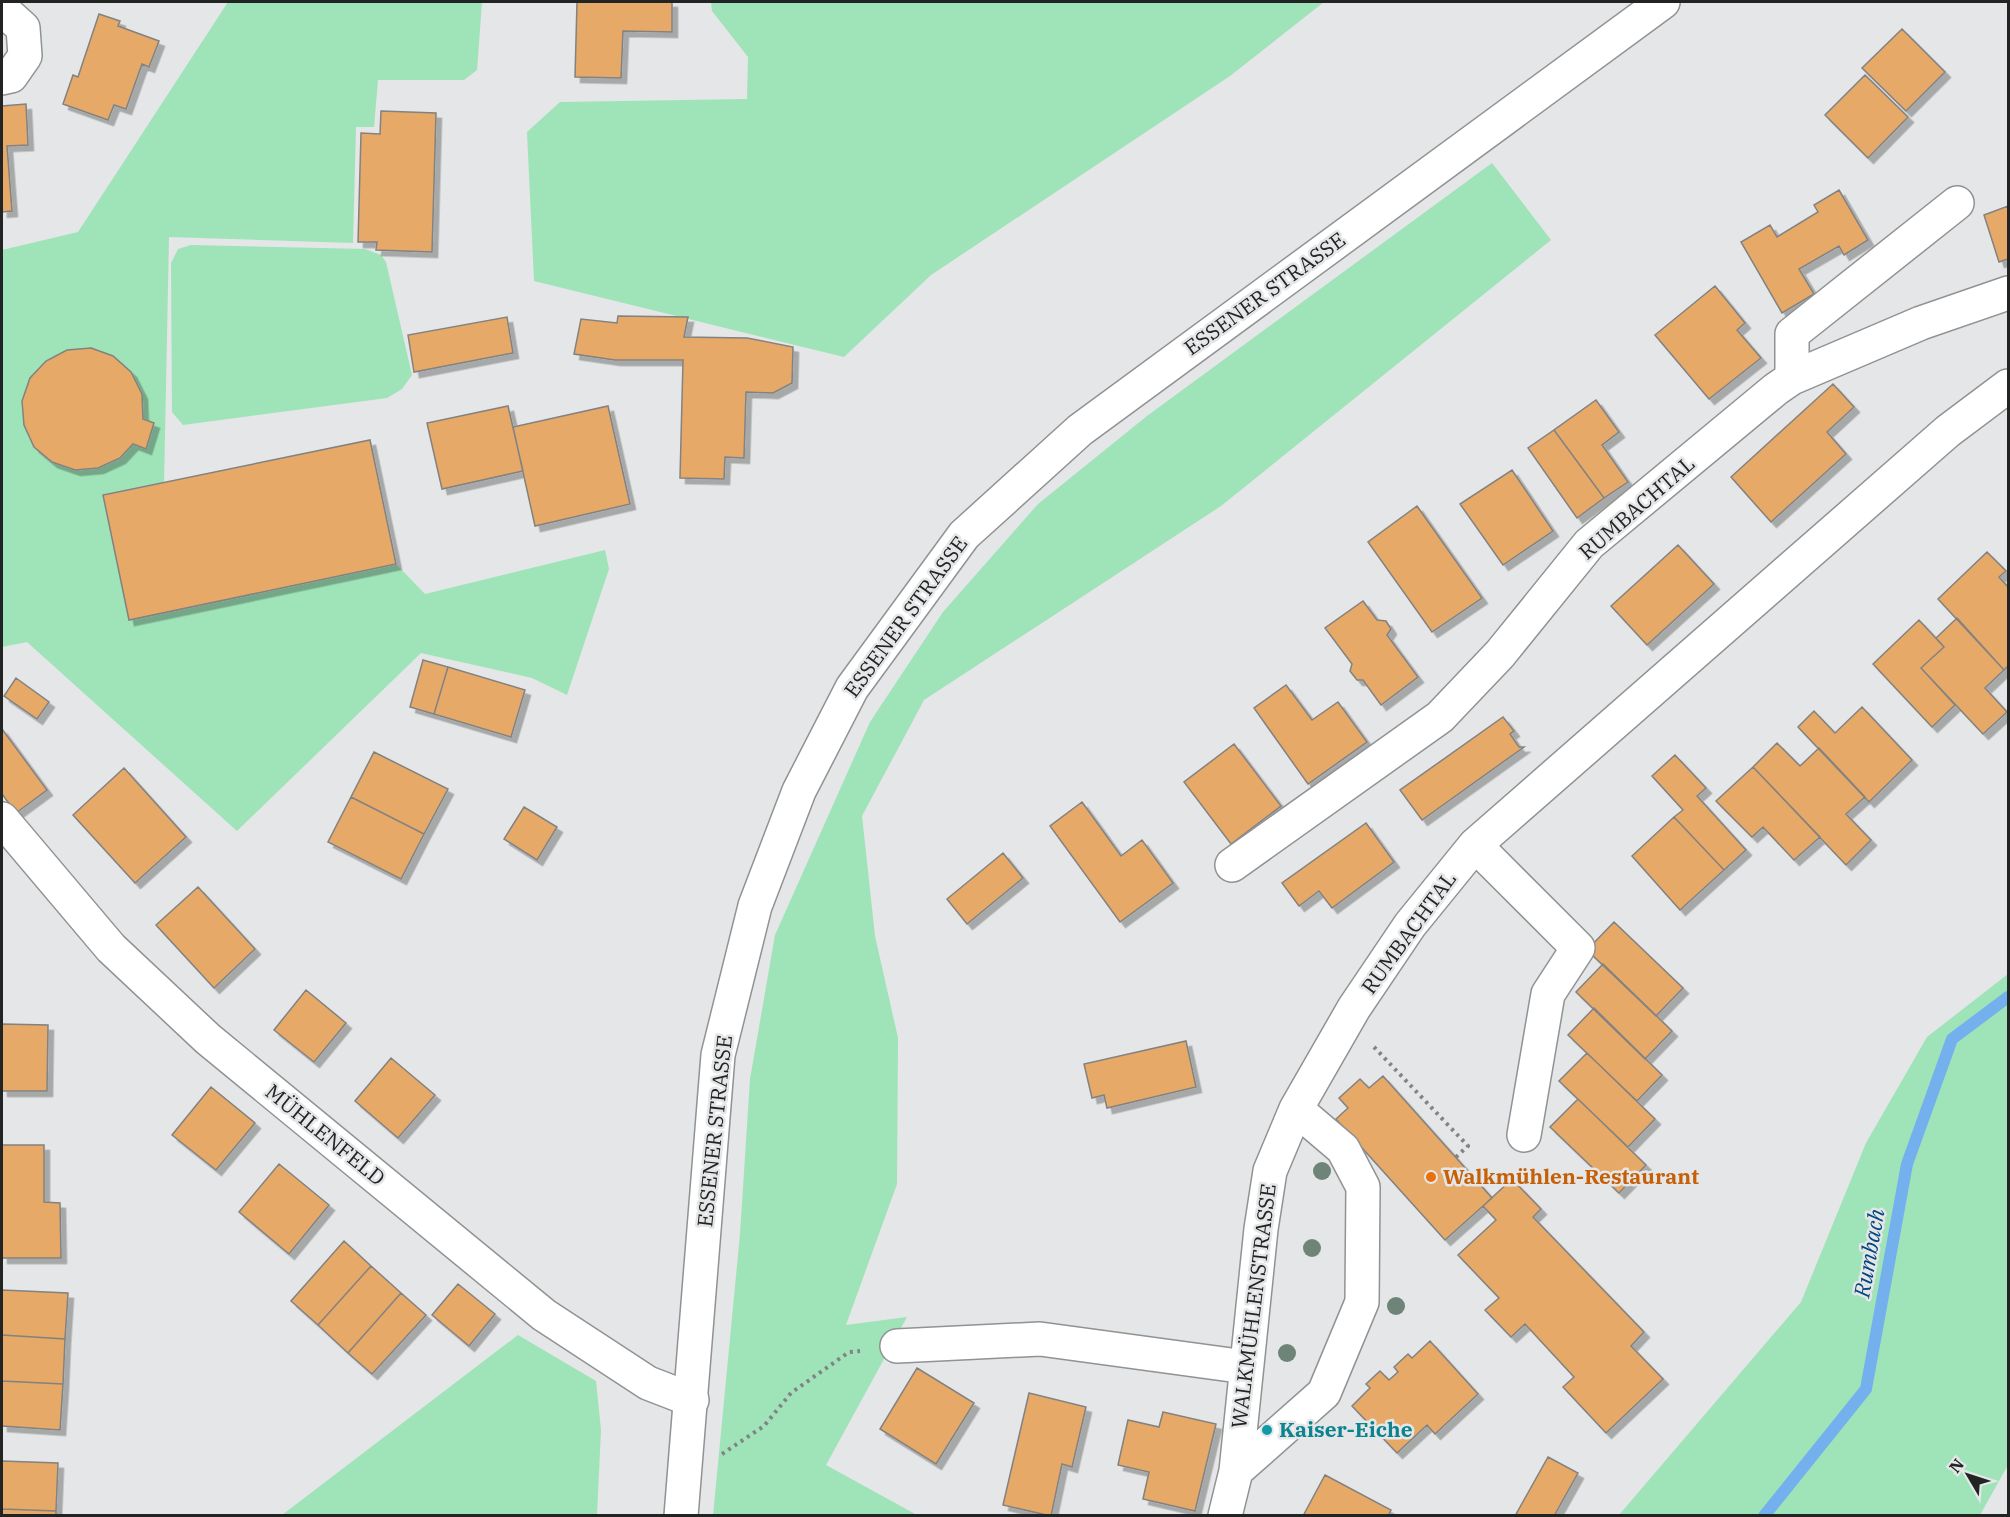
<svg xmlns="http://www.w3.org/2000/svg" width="2010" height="1517" viewBox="0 0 2010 1517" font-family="'IBM Plex Serif',serif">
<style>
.green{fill:#9fe3b8}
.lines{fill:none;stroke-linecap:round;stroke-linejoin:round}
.stream{stroke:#75b0ee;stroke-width:12}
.building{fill:#e6a967;stroke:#838280;stroke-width:1.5;filter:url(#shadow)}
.minor-casing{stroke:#909293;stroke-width:36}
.major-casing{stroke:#909293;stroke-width:36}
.path{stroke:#828484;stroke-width:4;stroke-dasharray:3 4.5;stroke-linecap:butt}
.minor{stroke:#fff;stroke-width:33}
.major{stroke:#fff;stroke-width:33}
.tree{fill:#6e8479}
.food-dot{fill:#e8710a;stroke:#e4e6e7;stroke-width:2}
.culture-dot{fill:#0f9aa8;stroke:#e4e6e7;stroke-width:2}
.labels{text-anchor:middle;stroke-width:5;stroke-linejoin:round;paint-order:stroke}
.street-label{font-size:21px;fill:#222323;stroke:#e4e6e7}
.food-label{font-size:21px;font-weight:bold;fill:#c56008;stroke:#e4e6e7;text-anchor:start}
.culture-label{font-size:21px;font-weight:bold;fill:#0d838f;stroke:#e4e6e7;text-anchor:start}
.water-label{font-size:22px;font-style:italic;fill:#01467e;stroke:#e4e6e7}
</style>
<defs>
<filter id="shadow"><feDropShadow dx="5.5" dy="5.5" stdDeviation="0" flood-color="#0004"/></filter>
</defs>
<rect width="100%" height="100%" fill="#e4e6e7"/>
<path class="green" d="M228,2H482L477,70L464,80H378L374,127H356L353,243L169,237L164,484L103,496L129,620L396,564L425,594L605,550L609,569L567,695L532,678L421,653L237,831L27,642L2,647V250L78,232Z
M711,2H1324L1230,76L931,275L844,357L534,281L527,132L560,102L747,99L748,57L712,11Z
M1492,163L1551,240L1221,506L924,700L862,816L875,936L898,1038L897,1184L846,1325L907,1317L826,1465L917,1515L713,1516L740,1234L750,1079L775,935L870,722L943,612L1038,504L1147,416Z
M191,245L365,249L381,255L386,262L412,375L402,389L387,398L183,425L172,412L171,263L178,249Z
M2008,974V1465L1980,1515H1619L1801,1302L1866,1143L1927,1037Z
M518,1335L596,1381L601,1430L597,1515H282Z"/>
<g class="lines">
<path class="stream" d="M1764,1516L1866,1389L1907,1164L1952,1039L2008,997"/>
</g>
<path class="building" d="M577,2H672V32L623,31L621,78L575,77Z
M99,14L120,21L118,26L159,41L149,67L142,64L126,109L114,105L108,120L63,104L73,75L78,77Z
M1902,29L1945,72L1906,111L1862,68Z
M1865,75L1908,117L1868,158L1825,115Z
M26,104L28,145L7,146L12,211L2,212V106Z
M381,111L436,113L432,252L376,250L377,242H358L361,133L380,134Z
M1839,190L1868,240L1844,255L1839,246L1799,269L1814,294L1782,313L1741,242L1770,225L1777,237L1818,212L1814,205Z
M2008,206V259L1999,262L1984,215Z
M1715,286L1745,323L1737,330L1761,358L1709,399L1655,335Z
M618,316L688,317L684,337L747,338L793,347L792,383L773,393L746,392L744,458L725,457L724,479L680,478L683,360H615L574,354L581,319L617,323Z
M507,317L513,353L414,372L408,335Z
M91,348L113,356L131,372L142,394L143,419L154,423L146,449L133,444L120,458L98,468L75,470L52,462L34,447L24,425L22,401L30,378L46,361L67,350Z
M1833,384L1854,407L1827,432L1846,454L1771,522L1731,477Z
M1596,400L1619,432L1602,445L1628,482L1604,498L1554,430Z
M508,406L523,471L442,489L427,423Z
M608,406L630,504L535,526L513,427Z
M1554,430L1604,498L1577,518L1528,448Z
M370,440L396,564L129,620L103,495Z
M1512,470L1553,531L1503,565L1460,504Z
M1417,506L1482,598L1432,632L1368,542Z
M1678,545L1714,584L1647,645L1611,606Z
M1987,552L2006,571L1999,577L2008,587V666L2004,670L1938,599Z
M1363,601L1377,620L1386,621L1391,629L1387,635L1418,677L1381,705L1363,680H1357L1350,671L1352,664L1325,628Z
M1957,618L2004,670L1985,688L2007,712L1983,734L1921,668L1944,647L1936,638Z
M1919,620L1944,647L1921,668L1955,705L1932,727L1873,664Z
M423,660L448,667L434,714L410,707Z
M448,667L525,690L511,737L434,714Z
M16,678L49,702L37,719L4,696Z
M1286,685L1312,720L1338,702L1367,742L1308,784L1254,708Z
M1862,707L1912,760L1869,802L1798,727L1814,711L1835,733Z
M1503,717L1514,731L1510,734L1519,747H1524L1422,820L1400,790Z
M2,729L47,790L16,813L2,794Z
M1777,743L1800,766L1819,748L1865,797L1846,814L1871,840L1846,865L1753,767Z
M1234,744L1281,806L1231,844L1184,782Z
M374,752L448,789L424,834L351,797Z
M1675,755L1706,788L1697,796L1746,850L1724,870L1674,817L1683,810L1652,776Z
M1753,767L1820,837L1794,860L1763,827L1752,837L1716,801Z
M124,768L186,837L135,883L73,815Z
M351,797L424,834L401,879L328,842Z
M1082,802L1121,856L1142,840L1173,883L1120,922L1050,826Z
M524,807L557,827L537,860L504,839Z
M1674,817L1724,870L1680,910L1632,856Z
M1366,823L1394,862L1332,908L1319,891L1299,906L1282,883Z
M1003,853L1023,878L967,924L947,899Z
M198,887L255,949L214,988L156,925Z
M1614,922L1683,988L1656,1016L1587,950Z
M1603,964L1672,1031L1645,1059L1576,992Z
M306,990L346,1023L314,1062L274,1030Z
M1594,1008L1662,1075L1637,1101L1568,1035Z
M2,1024L48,1025L47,1091H2Z
M1186,1041L1196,1087L1107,1108L1104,1095L1092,1098L1084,1064Z
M1587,1053L1655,1119L1628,1147L1559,1081Z
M391,1058L435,1095L398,1138L355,1101Z
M1383,1076L1492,1198L1445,1240L1336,1119L1348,1108L1339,1098L1360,1079L1369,1088Z
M211,1087L255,1123L216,1170L172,1135Z
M1578,1099L1646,1165L1619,1193L1550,1127Z
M2,1145H44V1202L60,1203L61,1258H2Z
M279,1164L329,1205L289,1254L239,1212Z
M1512,1179L1541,1209L1533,1217L1644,1332L1631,1346L1663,1379L1606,1433L1563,1387L1574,1377L1525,1324L1511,1337L1485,1310L1499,1298L1458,1255L1496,1220L1483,1206Z
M344,1241L371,1266L318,1325L291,1301Z
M371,1266L401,1293L348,1353L318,1325Z
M458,1284L495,1314L469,1346L432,1315Z
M2,1290L68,1293L65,1339L2,1335Z
M401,1293L426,1315L372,1374L348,1353Z
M2,1335L65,1339L63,1384L2,1381Z
M1430,1341L1478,1394L1435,1434L1427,1425L1397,1453L1352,1406L1370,1388L1366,1384L1380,1371L1389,1380L1398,1372L1394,1367L1408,1354L1412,1358Z
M917,1368L974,1403L936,1464L880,1429Z
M2,1381L63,1384L60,1430L2,1426Z
M1029,1393L1086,1407L1072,1467L1062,1464L1051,1516L1003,1505Z
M1163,1412L1216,1424L1195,1511L1143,1499L1149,1472L1118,1465L1128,1420L1159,1427Z
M1548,1457L1578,1473L1554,1516H1515Z
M2,1461L58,1463L56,1511L2,1509Z
M1325,1475L1391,1510L1388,1516H1303Z
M2,1509L56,1511V1516H2Z"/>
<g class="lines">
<defs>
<path id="minor" d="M2,9L23,28L25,56L11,76L2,78
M1792,378V334L1957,203
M2,819L111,948L208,1039L544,1315L648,1383L692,1400
M1475,845L1578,948L1548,994L1524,1135
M1232,865L1440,717L1500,654L1589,544L1776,389L1792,378L1921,323L2008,293
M897,1346L1040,1339L1246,1367
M1236,1471L1324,1393L1362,1302L1363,1187L1343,1149L1296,1109
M1225,1516L1236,1471L1261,1229L1270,1171L1296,1109L1354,1008L1410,925L1475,845L1948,431L2008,386"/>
<path id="major" d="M681,1516L718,1055L755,906L799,791L852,688L964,535L1080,430L1663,2"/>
</defs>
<use href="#minor" class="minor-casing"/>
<use href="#major" class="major-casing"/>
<path class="path" d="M1374,1047L1468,1146L1456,1157
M722,1454L764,1426L791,1393L849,1352L860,1351"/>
<use href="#minor" class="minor"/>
<use href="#major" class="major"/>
</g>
<g class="tree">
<circle cx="1322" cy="1171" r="9"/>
<circle cx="1312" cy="1248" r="9"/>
<circle cx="1396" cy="1306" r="9"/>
<circle cx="1287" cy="1353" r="9"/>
</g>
<circle class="food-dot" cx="1431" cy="1177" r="6"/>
<circle class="culture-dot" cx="1267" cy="1430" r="6"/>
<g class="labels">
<g class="street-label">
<text transform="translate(1265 294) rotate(-36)" y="7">ESSENER STRASSE</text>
<text transform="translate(1637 508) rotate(-41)" y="7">RUMBACHTAL</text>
<text transform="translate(906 617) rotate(-54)" y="7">ESSENER STRASSE</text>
<text transform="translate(1409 933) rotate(-54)" y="7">RUMBACHTAL</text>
<text transform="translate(715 1131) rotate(-84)" y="7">ESSENER STRASSE</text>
<text transform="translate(325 1135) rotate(39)" y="7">MÜHLENFELD</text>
<text transform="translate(1254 1306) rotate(-83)" y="7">WALKMÜHLENSTRASSE</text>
</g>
<g class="food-label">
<text x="1443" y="1184">Walkmühlen-Restaurant</text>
</g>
<g class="culture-label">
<text x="1279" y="1437">Kaiser-Eiche</text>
</g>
<g class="water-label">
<text transform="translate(1869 1253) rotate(-80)" y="8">Rumbach</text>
</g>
</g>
<rect width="2010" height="1517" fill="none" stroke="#222323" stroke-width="6"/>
<g transform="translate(1968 1475) rotate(309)" stroke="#e4e6e7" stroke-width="4.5" paint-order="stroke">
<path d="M0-4.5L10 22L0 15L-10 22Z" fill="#222323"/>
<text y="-9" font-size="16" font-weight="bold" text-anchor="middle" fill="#222323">N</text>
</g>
</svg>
